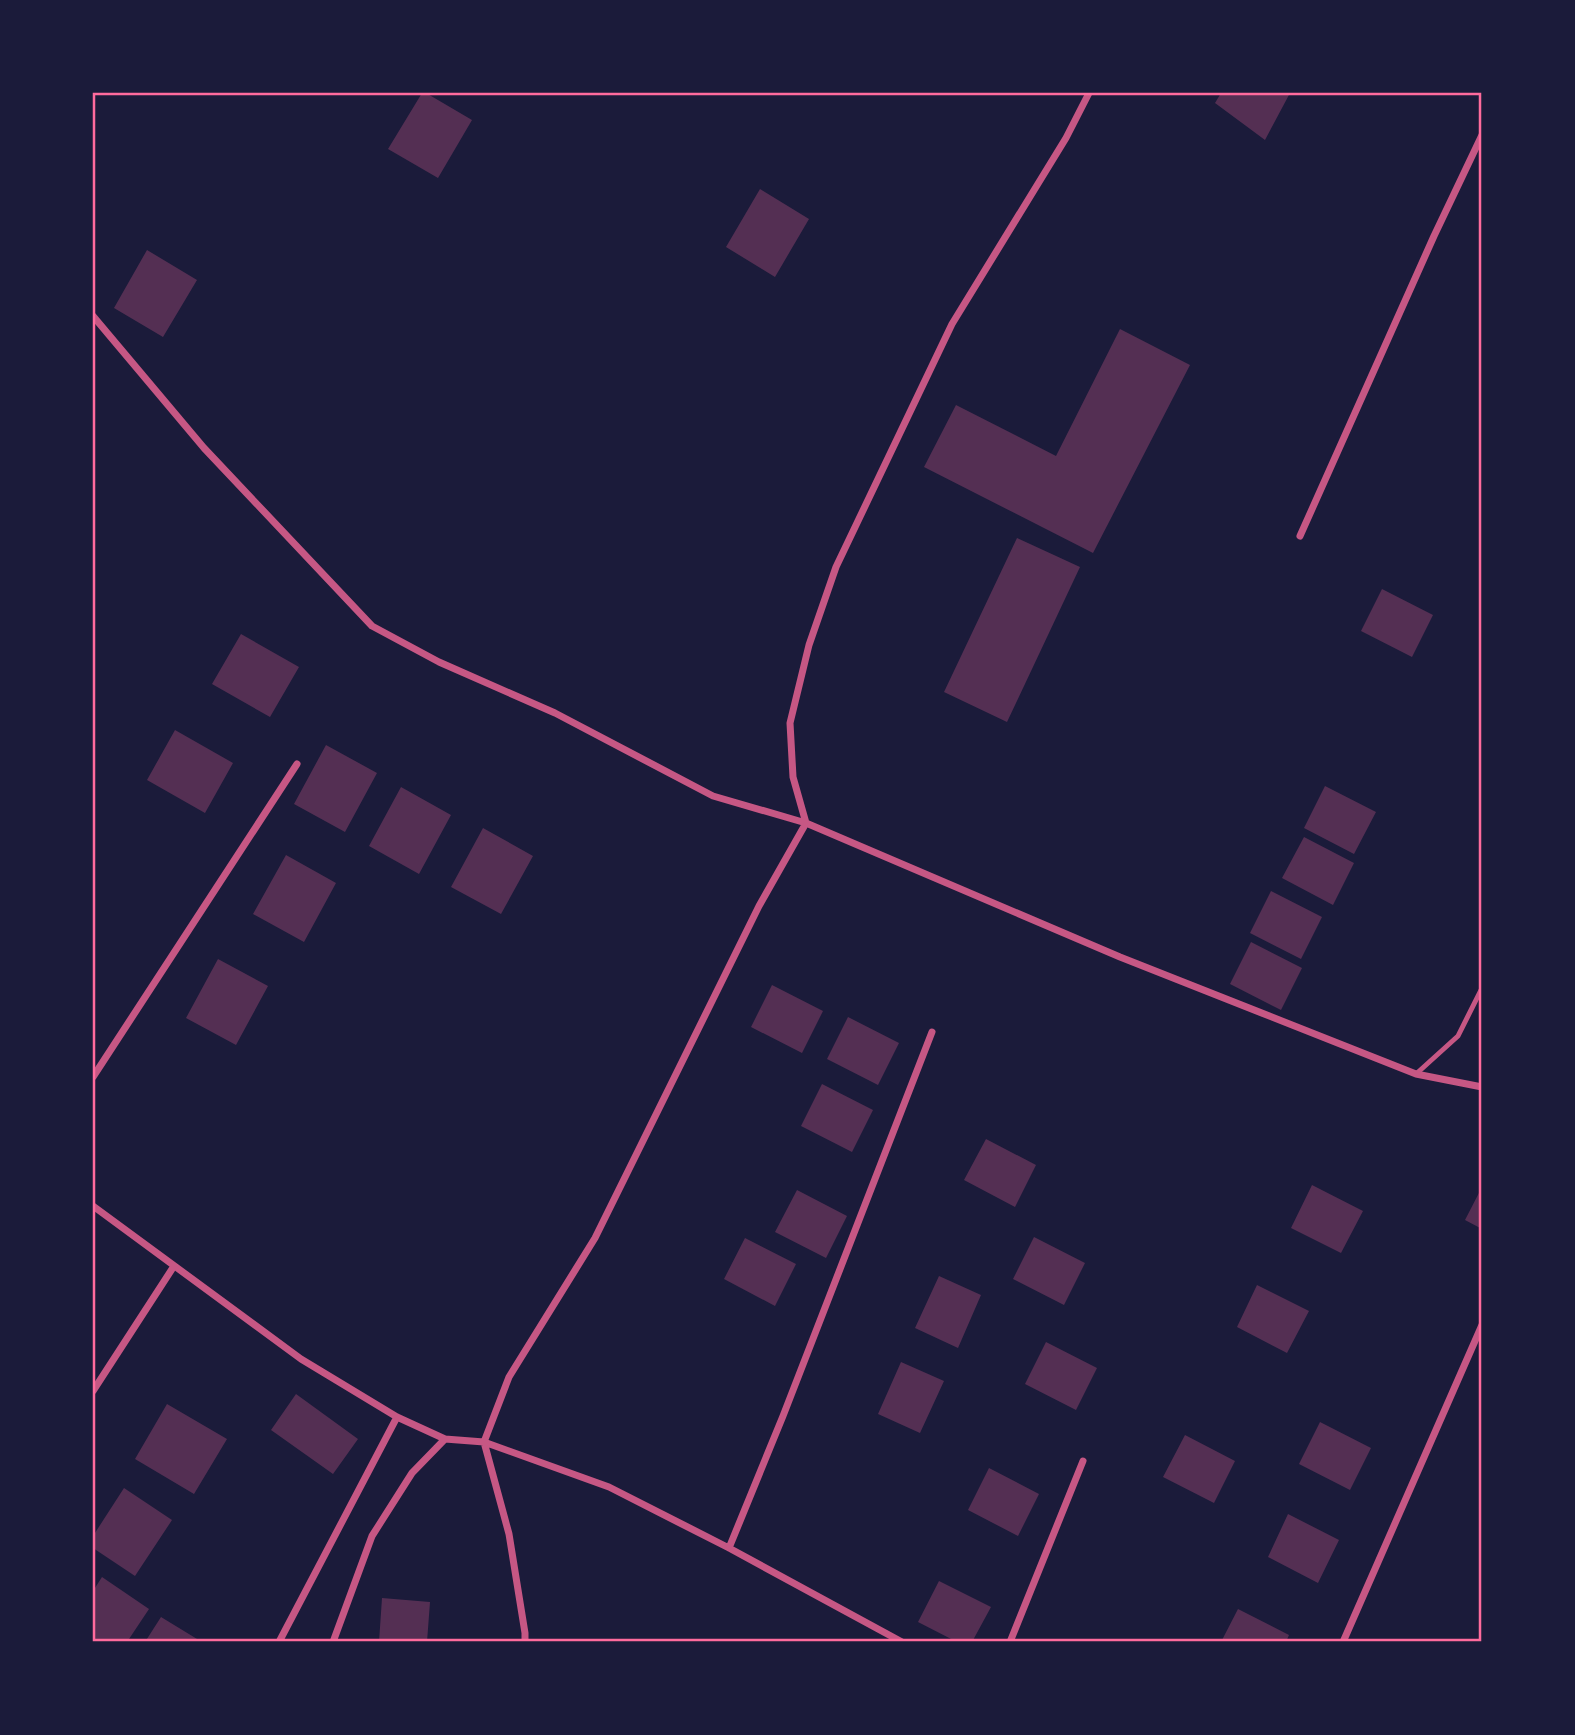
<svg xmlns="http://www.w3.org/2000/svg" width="1575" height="1735" viewBox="0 0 1575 1735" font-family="Inter,sans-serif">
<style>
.building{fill:#542f53}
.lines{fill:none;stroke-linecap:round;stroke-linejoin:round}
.service{stroke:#c65784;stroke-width:5}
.minor{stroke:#c65784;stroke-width:7}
.neatline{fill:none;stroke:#ff6b9d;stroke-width:2.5}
</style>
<rect width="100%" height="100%" fill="#1b1b3a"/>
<path class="building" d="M422,93H426L472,120L438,178L388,149Z
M1221,93H1290L1265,140L1215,103Z
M760,189L809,219L775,277L726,247Z
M147,250L197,280L163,337L114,308Z
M1120,329L1190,365L1093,553L924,467L956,405L1056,456Z
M1017,538L1080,567L1007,722L944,692Z
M1382,589L1433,615L1412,657L1361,631Z
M241,634L299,667L270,717L212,684Z
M175,730L233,763L205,813L147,780Z
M326,745L377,773L345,832L294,804Z
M1325,786L1376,812L1354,854L1304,828Z
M401,787L451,815L419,874L369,846Z
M483,828L533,856L501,914L451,887Z
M1304,837L1354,863L1333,905L1282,878Z
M286,855L336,883L304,942L253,914Z
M1271,891L1322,917L1301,959L1250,933Z
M1251,942L1302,968L1281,1010L1230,984Z
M218,959L268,986L236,1045L186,1018Z
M772,985L823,1011L802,1053L751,1027Z
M848,1017L899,1043L878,1085L827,1059Z
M822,1084L873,1110L852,1152L801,1126Z
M986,1139L1036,1165L1015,1207L964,1180Z
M1312,1185L1363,1211L1341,1253L1291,1228Z
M1482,1187V1229L1465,1220Z
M797,1190L847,1216L826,1258L775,1232Z
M1034,1237L1085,1263L1064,1305L1013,1279Z
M745,1238L796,1264L775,1306L724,1279Z
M939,1276L981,1295L958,1348L915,1328Z
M1257,1285L1309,1311L1287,1353L1237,1327Z
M1046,1342L1097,1368L1076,1410L1025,1384Z
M901,1362L944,1381L920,1433L878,1414Z
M296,1394L358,1439L333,1474L271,1430Z
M167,1404L227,1439L194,1494L135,1459Z
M1320,1422L1371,1448L1350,1490L1299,1464Z
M1185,1435L1235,1461L1214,1503L1163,1477Z
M989,1468L1039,1494L1018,1536L968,1510Z
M124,1488L172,1520L135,1576L93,1548V1536Z
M1288,1514L1339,1540L1318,1583L1268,1557Z
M102,1577L149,1609L127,1642H93V1591Z
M939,1581L991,1607L972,1642H957L918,1622Z
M382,1598L430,1602L427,1642H379Z
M1238,1609L1289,1635L1286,1642H1221Z
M161,1617L202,1642H145Z"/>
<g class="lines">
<path class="service" d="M1416,1074L1458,1036L1482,988"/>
<path class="minor" d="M1089,93L1066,138L952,324L836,567L809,645L790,723L793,777L806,823L1120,957L1416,1074L1482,1087
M93,316L204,448L372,626L439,662L555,713L713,796L806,823L759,906L595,1238L509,1377L484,1442L509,1534L525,1633V1642
M1300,536L1434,236L1482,135
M93,1077L297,764
M93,1206L301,1359L397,1417L445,1439L484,1442L609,1487L729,1548L902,1642
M93,1391L174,1266
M729,1548L783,1416L932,1032
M279,1642L397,1417
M333,1642L372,1536L412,1473L445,1439
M1010,1642L1083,1461
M1343,1642L1482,1325"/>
</g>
<rect width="1575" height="1735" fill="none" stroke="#1b1b3a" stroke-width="189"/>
<rect x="94" y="94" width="1386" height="1546" class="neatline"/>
</svg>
